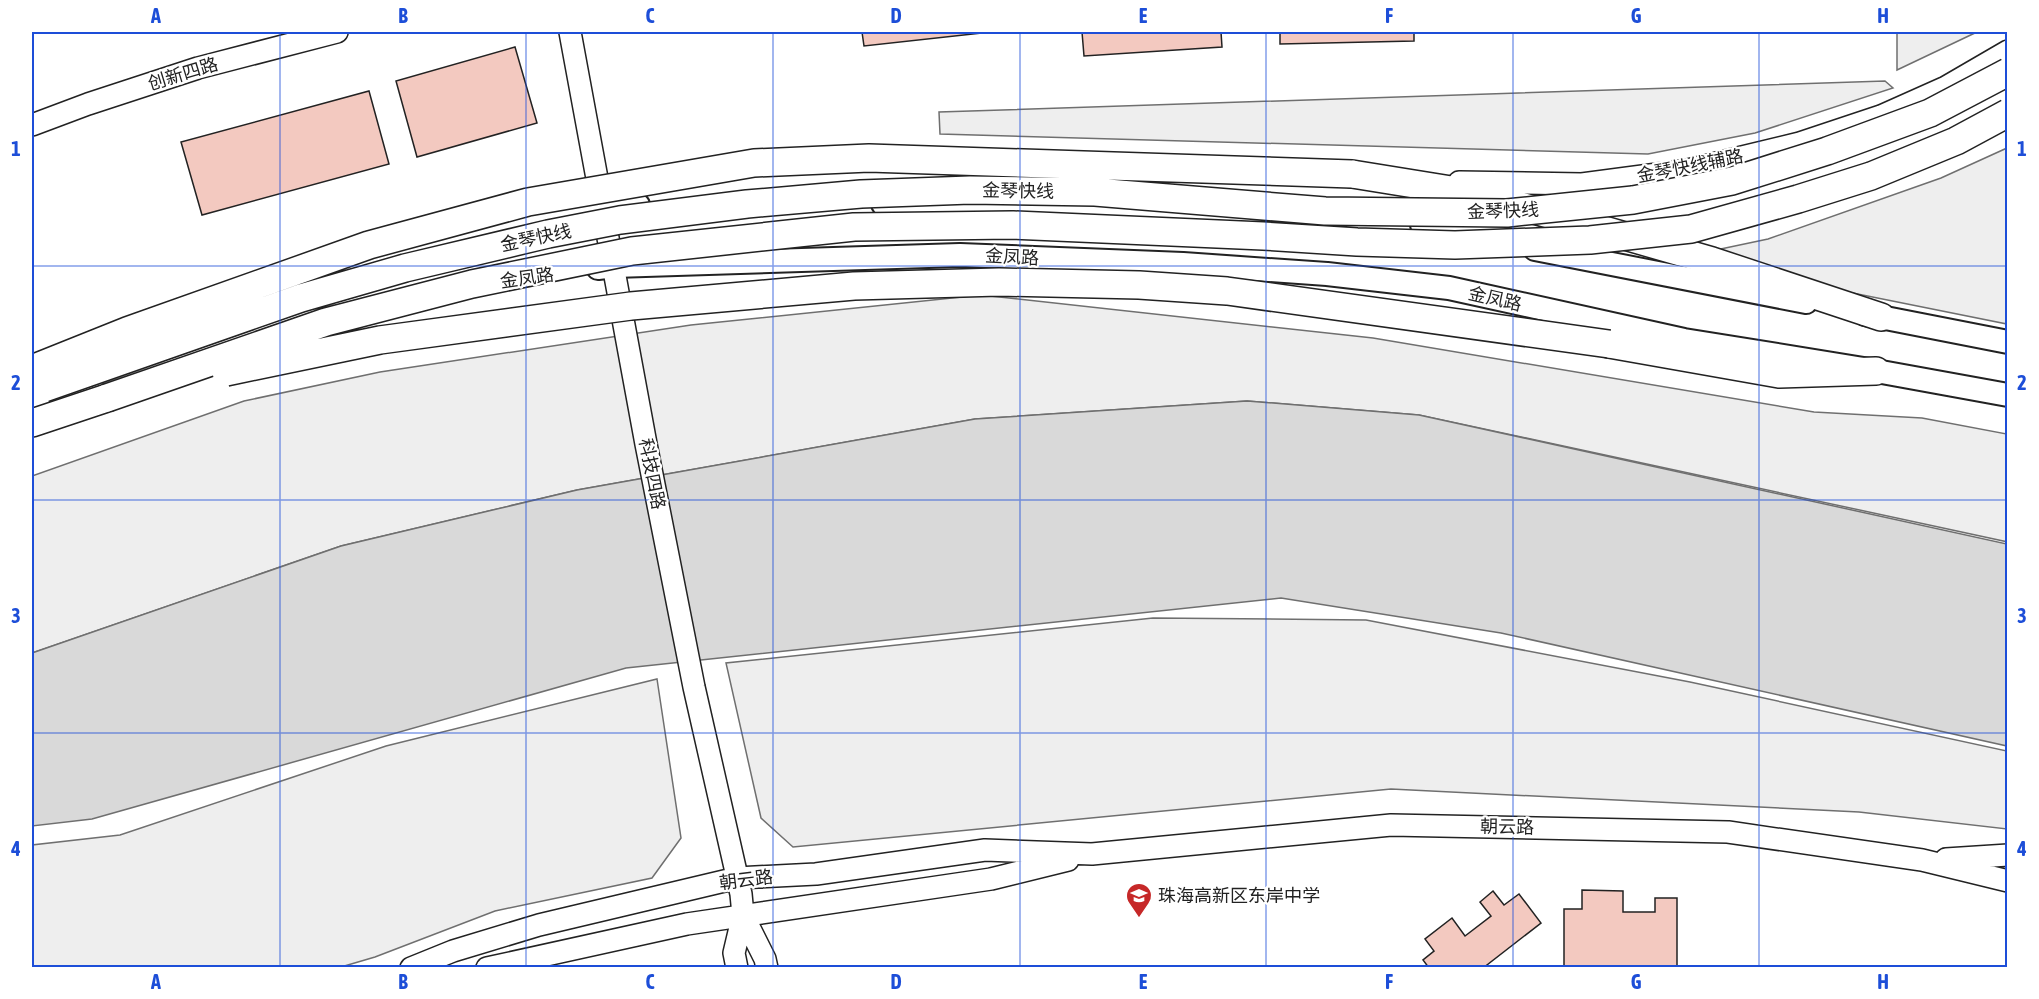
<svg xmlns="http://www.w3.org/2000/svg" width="2039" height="999" viewBox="0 0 2039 999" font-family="'Asap Condensed','Noto Sans SC',sans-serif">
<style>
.green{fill:#eee;stroke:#6f6f6f;stroke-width:1.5}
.water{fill:#d9d9d9;stroke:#6f6f6f;stroke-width:1.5}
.building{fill:#f3c9c0;stroke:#222;stroke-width:1.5}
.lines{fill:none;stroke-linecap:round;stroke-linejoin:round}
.secondary-casing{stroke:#222;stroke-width:24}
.primary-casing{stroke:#222;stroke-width:26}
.highway-casing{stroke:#222;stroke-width:30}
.secondary{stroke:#fff;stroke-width:21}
.primary{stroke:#fff;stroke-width:22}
.highway{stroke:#fff;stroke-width:27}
.highway-bridge-casing{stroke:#222;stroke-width:30;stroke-linecap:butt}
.highway-bridge{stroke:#fff;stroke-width:27}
.grid{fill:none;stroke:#1d4ed8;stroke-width:1.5;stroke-opacity:0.55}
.labels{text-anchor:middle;stroke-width:4.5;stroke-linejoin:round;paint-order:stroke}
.street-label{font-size:18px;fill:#222;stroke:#fff}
.poi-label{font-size:18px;fill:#222;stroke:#fff;text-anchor:start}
.neatline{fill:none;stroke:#1d4ed8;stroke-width:2}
.grid-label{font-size:20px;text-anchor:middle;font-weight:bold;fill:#1d4ed8}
</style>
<rect width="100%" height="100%" fill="#fff"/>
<path class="green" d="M1897,32H1977L1897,70Z
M1885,81L1893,88L1755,133L1648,154L940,134L939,112Z
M2007,148V324L1678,258L1768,239L1941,178Z
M981,295L1373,338L1814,412L1922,418L2007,434L2008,542L1419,415L1247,401L975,419L577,490L341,546L32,653V476L244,401L380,372L691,325Z
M1153,618L1366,620L1690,682L2007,751V829L1859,812L1391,789L793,847L761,818L726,663Z
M657,679L681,838L652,878L495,911L375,957L341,967H32V845L120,835L386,746Z"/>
<path class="water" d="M1247,401L1419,415L2007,544V746L1501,633L1281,598L626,668L92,819L32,826V653L341,546L577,490L975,419Z"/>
<path class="building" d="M862,32H991L864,46Z
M1082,32H1221L1222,47L1084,56Z
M1280,32H1414V41L1280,44Z
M515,47L537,123L417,157L396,81Z
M369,91L389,164L202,215L181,142Z
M1582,890L1623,891V912H1655V898H1677V967L1564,966V909H1582Z
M1493,891L1504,905L1519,894L1541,923L1483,968H1429L1423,960L1434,951L1425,939L1452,918L1465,936L1491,916L1480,902Z"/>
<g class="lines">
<defs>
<path id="secondary" d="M570,32L646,444L694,687L741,894L743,915L765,959L767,968
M32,125L88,104L198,68L337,32
M1459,182L1582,184L1688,170L1800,143L1881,116L1946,87L2008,51
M1946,859L2008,855
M411,968L453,951L539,925L737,878L816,874L985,850L1092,854L1391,825L1728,832L1922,860L2008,881
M487,968L687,924L991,879L1068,860
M737,968L734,953L743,915"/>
<path id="primary" d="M883,204L1142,215L1399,231
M1535,249L1806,302
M598,268L614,266L960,255L1183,264L1327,274L1449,288L1684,340L1876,371L2008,395
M308,279L474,232L603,209L638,205
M1865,314L2008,342"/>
<path id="highway" d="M1352,174L1482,195L1712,261L1881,317
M1609,344L1779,374L1876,371
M32,423L107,398"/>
</defs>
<use href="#secondary" class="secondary-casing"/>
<use href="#primary" class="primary-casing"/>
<use href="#highway" class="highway-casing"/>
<use href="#secondary" class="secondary"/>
<use href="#primary" class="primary"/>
<use href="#highway" class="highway"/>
<defs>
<path id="highway-bridge" d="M32,369L127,331L369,245L528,202L754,163L869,158L1352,174
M226,372L380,340L631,306L854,286L999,282L1139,285L1227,291L1609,344
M44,388L301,298L405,268L548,234L620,220L747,204L861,194L970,190L1095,192L1325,211L1507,213L1633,200L1732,181L1827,151L1930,113L2008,72
M107,398L326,322L472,284L632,251L854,227L1013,225L1263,236L1357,242L1455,245L1590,240L1691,229L1798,199L1871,176L1956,141L2008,113"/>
</defs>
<use href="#highway-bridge" class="highway-bridge-casing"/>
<use href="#highway-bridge" class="highway-bridge"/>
</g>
<path class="grid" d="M280,32V968M526,32V968M773,32V968M1020,32V968M1266,32V968M1513,32V968M1759,32V968M32,266H2008M32,500H2008M32,733H2008"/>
<defs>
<symbol id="school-pin" viewBox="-11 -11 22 30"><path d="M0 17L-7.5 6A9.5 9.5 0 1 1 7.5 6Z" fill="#c62828" stroke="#fff"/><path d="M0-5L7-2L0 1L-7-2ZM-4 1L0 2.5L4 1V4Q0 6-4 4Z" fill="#fff"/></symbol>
</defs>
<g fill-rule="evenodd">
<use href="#school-pin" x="1124" y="881" width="30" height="40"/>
</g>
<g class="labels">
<g class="street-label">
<text transform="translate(183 74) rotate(-17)" y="6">创新四路</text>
<text transform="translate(1690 166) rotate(-11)" y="6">金琴快线辅路</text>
<text transform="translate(1018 191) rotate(1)" y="6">金琴快线</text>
<text transform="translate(1503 211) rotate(-2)" y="6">金琴快线</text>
<text transform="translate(536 238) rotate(-12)" y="6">金琴快线</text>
<text transform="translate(1012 257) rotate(3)" y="6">金凤路</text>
<text transform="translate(527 278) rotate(-8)" y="6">金凤路</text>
<text transform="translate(1495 299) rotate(13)" y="6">金凤路</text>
<text transform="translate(652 474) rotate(79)" y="6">科技四路</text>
<text transform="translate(1507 827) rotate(1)" y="6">朝云路</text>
<text transform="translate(746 880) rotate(-7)" y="6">朝云路</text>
</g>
<g class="poi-label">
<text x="1158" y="902">珠海高新区东岸中学</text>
</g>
</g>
<rect width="2039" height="999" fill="none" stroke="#ffffff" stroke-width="66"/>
<rect x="33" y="33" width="1973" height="933" class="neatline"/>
<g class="grid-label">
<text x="156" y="23">A</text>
<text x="403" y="23">B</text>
<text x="650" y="23">C</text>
<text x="896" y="23">D</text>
<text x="1143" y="23">E</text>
<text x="1389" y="23">F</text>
<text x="1636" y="23">G</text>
<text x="1883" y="23">H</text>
<text x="16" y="156">1</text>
<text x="2022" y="156">1</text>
<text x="16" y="390">2</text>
<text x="2022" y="390">2</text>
<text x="16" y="623">3</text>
<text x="2022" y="623">3</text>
<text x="16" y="856">4</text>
<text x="2022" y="856">4</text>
<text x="156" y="989">A</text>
<text x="403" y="989">B</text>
<text x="650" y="989">C</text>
<text x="896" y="989">D</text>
<text x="1143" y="989">E</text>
<text x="1389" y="989">F</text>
<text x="1636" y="989">G</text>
<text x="1883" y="989">H</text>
</g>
</svg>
